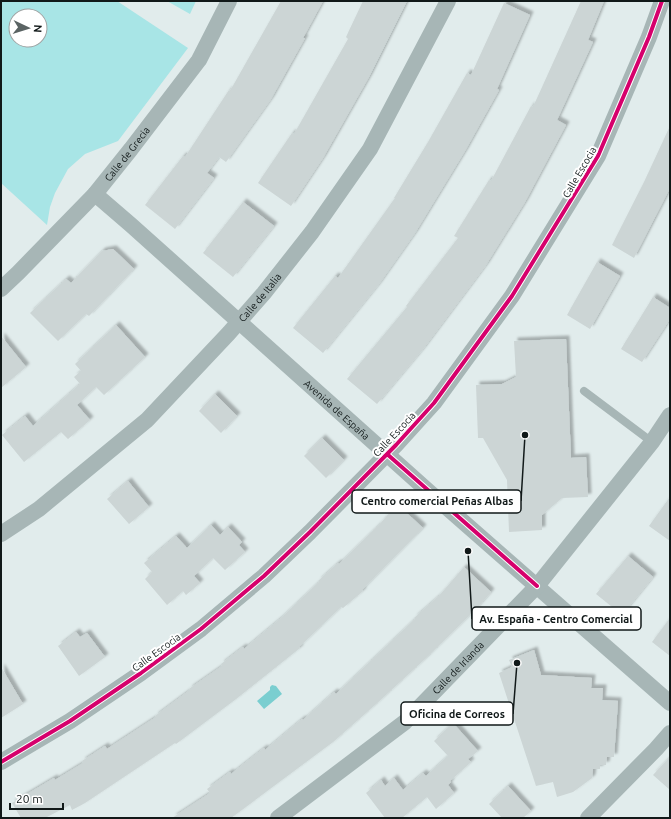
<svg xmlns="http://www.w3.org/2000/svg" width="671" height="819" viewBox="0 0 671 819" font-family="Ubuntu,sans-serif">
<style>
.green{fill:#a8e5e6;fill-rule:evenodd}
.water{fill:#7aced0}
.building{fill:#ccd5d5;filter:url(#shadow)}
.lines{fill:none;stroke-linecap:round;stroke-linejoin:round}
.service{stroke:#a7b6b6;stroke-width:8}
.minor{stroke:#a7b6b6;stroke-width:16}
.cycleway-casing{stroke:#fff;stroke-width:6}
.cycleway{stroke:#d6006c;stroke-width:4}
.labels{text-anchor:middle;stroke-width:4;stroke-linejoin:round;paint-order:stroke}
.street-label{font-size:10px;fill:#111919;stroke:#fff}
.leader{fill:none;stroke:#111919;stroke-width:1.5}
.callout-dot{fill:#111919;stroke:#fff;stroke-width:1.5}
.callout{fill:#fff;stroke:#111919;stroke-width:1.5}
.callout-label{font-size:11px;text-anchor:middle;font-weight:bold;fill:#111919}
</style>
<defs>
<filter id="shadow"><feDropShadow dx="3.5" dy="-3.5" stdDeviation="1" flood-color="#0004"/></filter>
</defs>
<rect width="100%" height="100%" fill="#e1ecec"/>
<path class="green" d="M1,1H117L188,48L118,141L85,154L68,169L55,193L50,207L47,225L1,183ZM16,16H40V40H16Z
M167,1H196L190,14Z"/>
<path class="water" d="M272,685L276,686L282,694L264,709L257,701L270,690V687Z"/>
<path class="building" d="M281,1H323L303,38H305L271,99L226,162L219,157L207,173L214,178L175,229L145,205L183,156L185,157L229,90L230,91Z
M363,1H407L369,77L323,158L291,206L258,183L292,133L294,134L348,39L346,37Z
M581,1H604L588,40L593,42L557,120L566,125L525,202L486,265L423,349L377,404L347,379L407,307L406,306L458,238L454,236L489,180L491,181L531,106L533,107Z
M504,3L530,15L497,89L499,90L465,151L415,233L379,284L323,353L293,328L335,276L338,278L395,198H394L428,142L467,73L471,75Z
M670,126V188L634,258L612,245L644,182Z
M243,202L274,226L233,277L203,253Z
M113,249L134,269L89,316L86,314L58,341L30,313L66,279L71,283L102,251Z
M597,262L620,276L590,329L567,315Z
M653,297L670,308V319L642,362L621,349Z
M116,325L145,357L104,395L96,387L77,405L90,420L68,439L61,432L24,462L2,435L25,416L33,426L80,384L74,377L81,371L75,364Z
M1,336L26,367L1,388Z
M566,339L571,458L586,457L588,497L562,498L542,515V530L509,532L507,480L483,438H478L476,385L502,384L516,377L514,341Z
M215,394L237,416L221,433L199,411Z
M322,438L344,460L326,478L304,456Z
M128,481L149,507L129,524L107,499Z
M670,497V541L649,526Z
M397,504L423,528L362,590L363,591L343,608L341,607L299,647L300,648L236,699L176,744L175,743L85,803L72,810L70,805L45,818H21L12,803L54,778L55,780L83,763L82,761L105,746L107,749L156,717L155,716L190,690L189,689L222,666L221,664L243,647L244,649L280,619L319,582L318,581L338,563L339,564L380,524Z
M211,525L220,535L228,527L242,542L239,545L245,552L225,570L213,558L194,576L200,583L186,595L183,591L167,605L145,579L152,572L144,563L176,536L187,548Z
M628,556L653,577L622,615L596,594Z
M464,567L491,592L476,609L426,658L376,704L333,742L231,818H172L210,793L207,789L230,772L231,774L264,748L265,750L302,719L303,720L334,692L336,694L415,619L414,618L439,596Z
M670,618V656L652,642Z
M76,632L80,637L87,633L105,657L79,676L58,646Z
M534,650L541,675L592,678L591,688H603L602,700L618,701L614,757H607L606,765H600V769H593L592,778L573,792L557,797L553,782L536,786L499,673L512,667L509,660Z
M1,667L23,704L1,718Z
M453,723L478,751L468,759L471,762L450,781L451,782L448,785L454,793L436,809L427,797L402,818H385L366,793L381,780L385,786L394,778L403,790L423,773L426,776L448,756L434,741Z
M670,757V790L653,775Z
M508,786L531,811L523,818H502L489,804Z"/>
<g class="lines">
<path class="service" d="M584,391L652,442"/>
<g class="minor">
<path id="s1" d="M95,194L131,225L428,491L670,703"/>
<path id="s2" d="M1,289L18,273L95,194L131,149L199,60L229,1"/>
<path id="s3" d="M1,534L39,509L147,420L229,333L264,293L312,232L370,149L448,1"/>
<path d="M1,762L70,721L141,673L201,629L264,576L310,532L396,445L434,403L512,296L598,156L649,37L662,1"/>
<path id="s4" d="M278,818L405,722L537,586L652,442L670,415"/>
<path d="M588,818L656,749L670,733"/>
</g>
<defs>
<path id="cycleway" d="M387,454L537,586
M1,762L70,721L141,673L201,629L264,576L310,532L396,445L434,403L512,296L598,156L649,37L662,1"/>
</defs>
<use href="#cycleway" class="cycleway-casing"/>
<use href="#cycleway" class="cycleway"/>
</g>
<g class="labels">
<g class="street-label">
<text dy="4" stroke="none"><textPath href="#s2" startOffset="185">Calle de Grecia</textPath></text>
<text transform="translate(579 172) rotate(-60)" y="4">Calle Escocia</text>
<text dy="4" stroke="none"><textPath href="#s3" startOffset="352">Calle de Italia</textPath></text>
<text dy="4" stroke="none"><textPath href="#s1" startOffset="324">Avenida de España</textPath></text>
<text transform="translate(394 434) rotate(-47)" y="4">Calle Escocia</text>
<text transform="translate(156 652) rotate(-36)" y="4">Calle Escocia</text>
<text dy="4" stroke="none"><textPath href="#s4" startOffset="235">Calle de Irlanda</textPath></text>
</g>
</g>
<path class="leader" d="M525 435L521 501M468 551L472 619M517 663L513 714"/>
<g class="callout-dot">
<circle cx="525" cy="435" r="4"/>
<circle cx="468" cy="551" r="4"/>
<circle cx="517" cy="663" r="4"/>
</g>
<g class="callout">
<rect x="352" y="490" width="169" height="23" rx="4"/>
<rect x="472" y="607" width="169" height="23" rx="4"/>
<rect x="401" y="702" width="112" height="23" rx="4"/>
</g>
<g class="callout-label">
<text x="437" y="505">Centro comercial Peñas Albas</text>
<text x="556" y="623">Av. España - Centro Comercial</text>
<text x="457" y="718">Oficina de Correos</text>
</g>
<rect width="671" height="819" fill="none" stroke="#111919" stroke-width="4"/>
<g transform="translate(28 28) rotate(94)"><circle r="19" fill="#ffffff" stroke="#a0a3a3"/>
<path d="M0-3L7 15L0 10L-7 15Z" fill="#5a6363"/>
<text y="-6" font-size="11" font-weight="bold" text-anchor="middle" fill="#111919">N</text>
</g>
<path d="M10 803v6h53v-6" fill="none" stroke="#111919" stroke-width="2"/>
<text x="16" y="803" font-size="12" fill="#111919" stroke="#ffffff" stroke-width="3" paint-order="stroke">20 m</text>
</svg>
